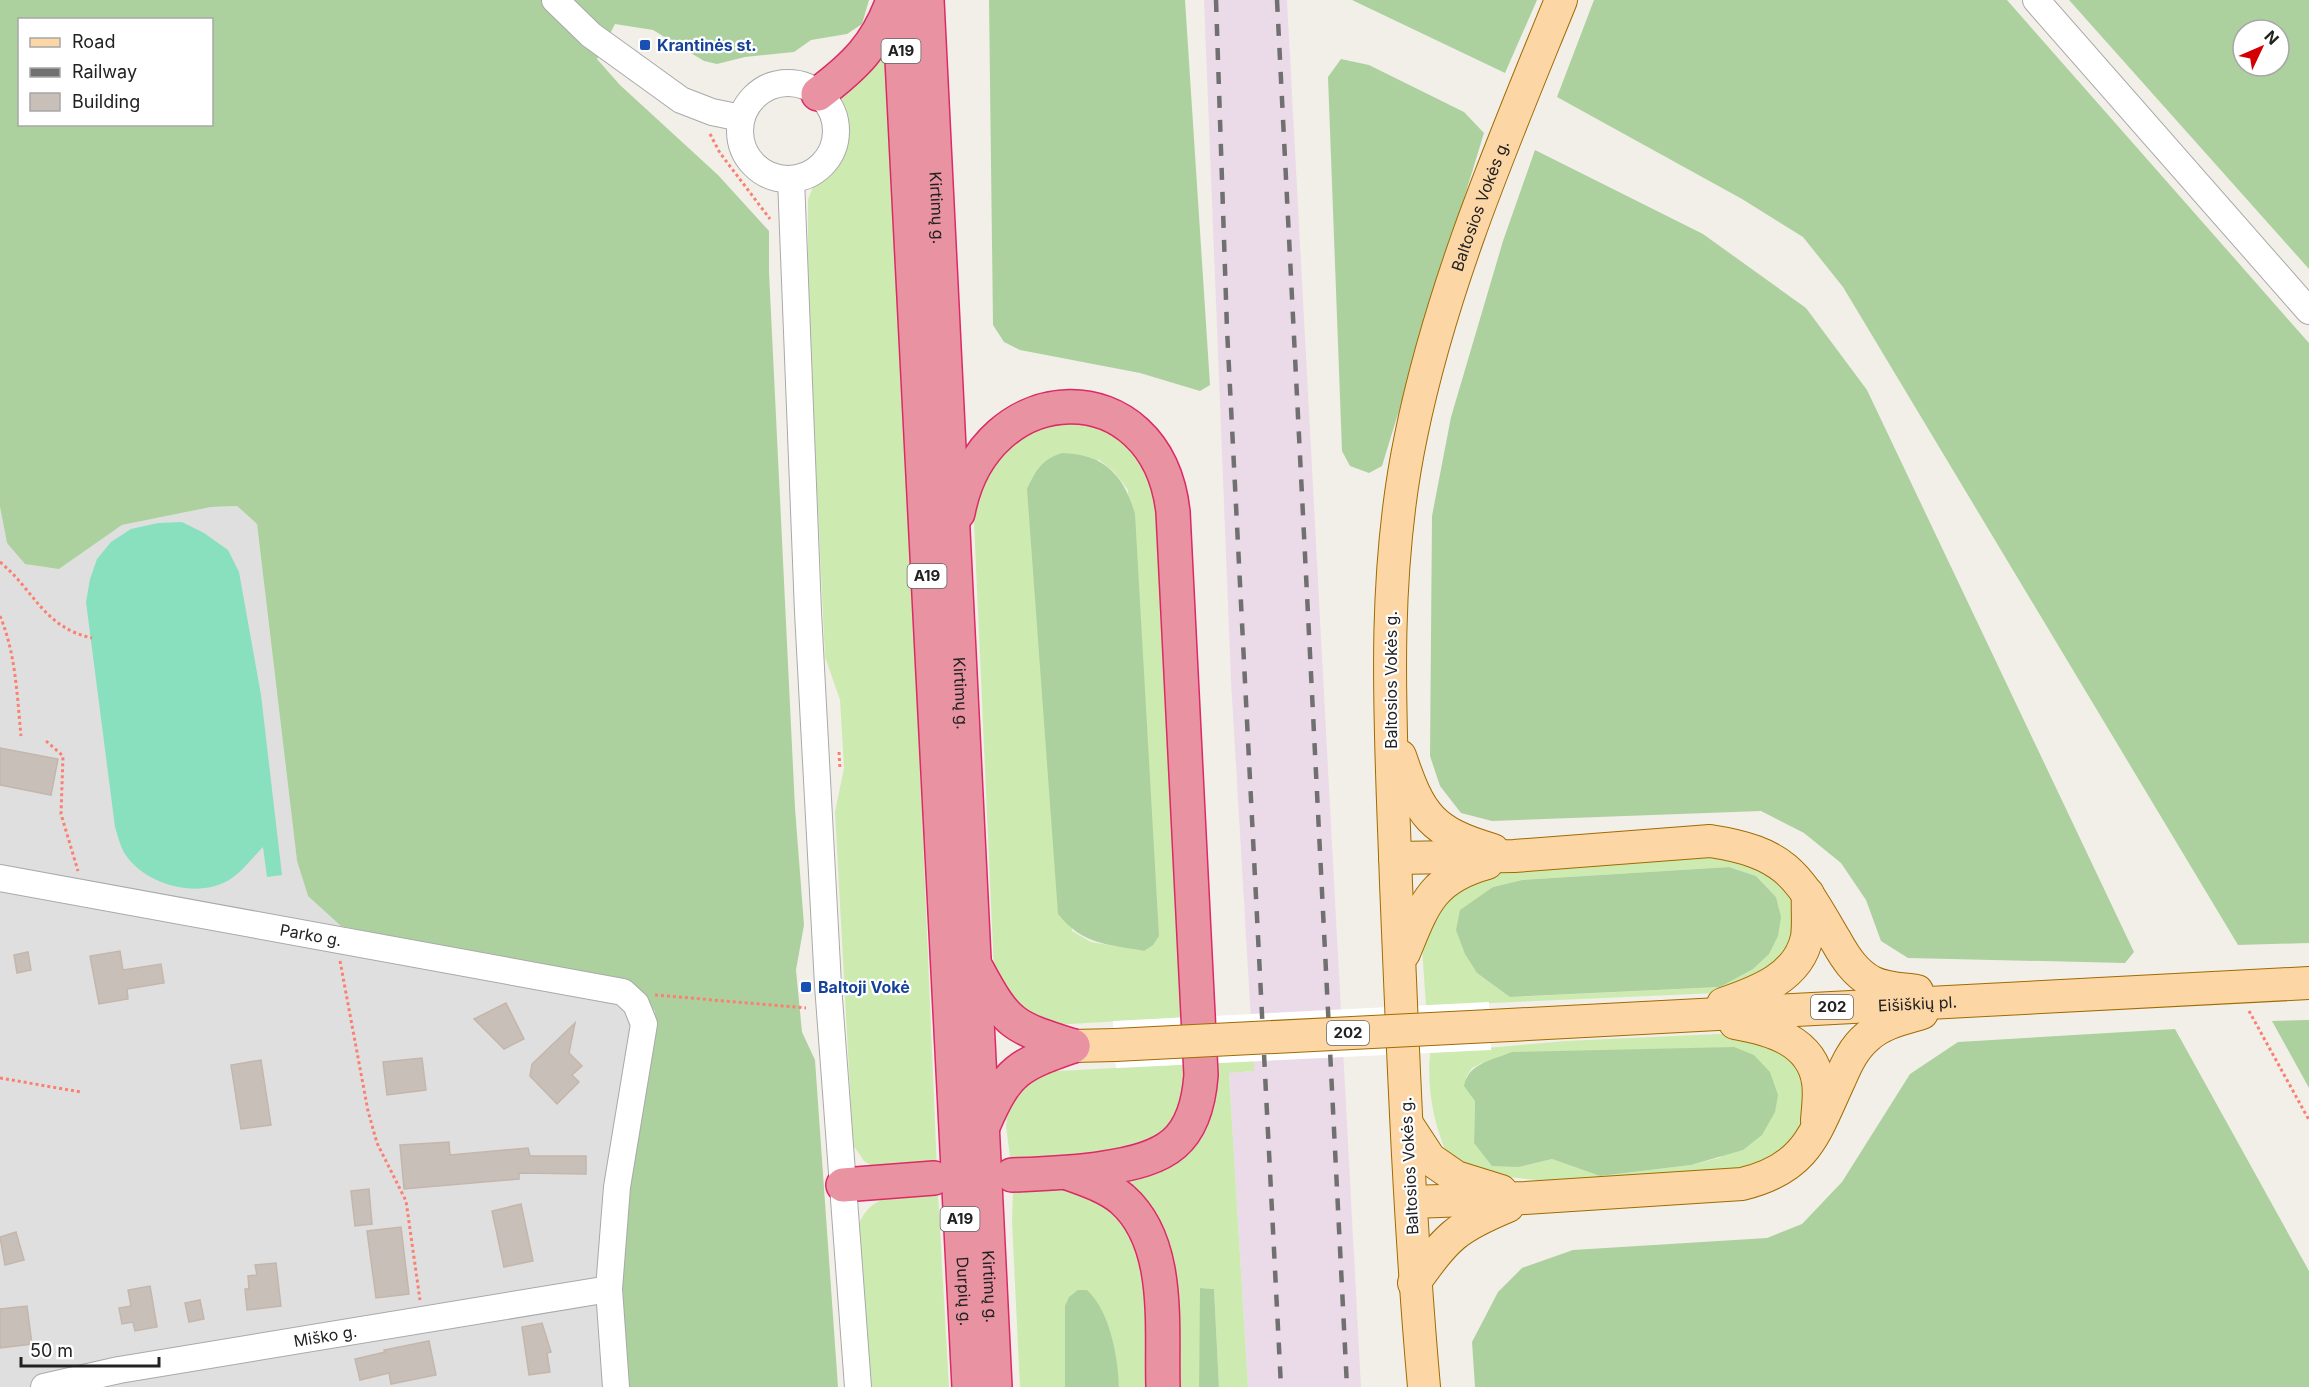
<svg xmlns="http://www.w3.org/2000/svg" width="2309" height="1387" viewBox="0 0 2309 1387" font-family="Inter,sans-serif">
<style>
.residential{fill:#e0dfdf}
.industrial{fill:#ebdbe8}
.grass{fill:#cdebb0;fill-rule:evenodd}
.forest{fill:#add19e;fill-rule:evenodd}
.pitch{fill:#88e0be}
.pier{fill:#fff}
.building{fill:#c7bfb8;stroke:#c4b6ab;stroke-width:1.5}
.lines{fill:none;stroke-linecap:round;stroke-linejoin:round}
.minor-casing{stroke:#a9a9a9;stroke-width:28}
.major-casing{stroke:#a06b00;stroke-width:34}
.highway-casing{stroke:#dc2a67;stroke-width:36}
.path{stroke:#fa8072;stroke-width:3;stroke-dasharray:3 3;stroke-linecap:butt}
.minor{stroke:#fff;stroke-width:26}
.major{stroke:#fcd6a4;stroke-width:32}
.highway{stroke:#e892a2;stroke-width:33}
.rail{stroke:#707070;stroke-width:4.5;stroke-dasharray:12 12;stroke-linecap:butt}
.major-bridge-casing{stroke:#a06b00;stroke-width:34;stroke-linecap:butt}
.major-bridge{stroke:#fcd6a4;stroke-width:32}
.transit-dot{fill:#1a4fb4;stroke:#fff;stroke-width:2}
.labels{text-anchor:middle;stroke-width:4.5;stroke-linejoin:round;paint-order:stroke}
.shield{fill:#fff;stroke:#646464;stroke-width:1.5}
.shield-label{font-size:15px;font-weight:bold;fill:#222}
.transit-label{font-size:16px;font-weight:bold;fill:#164399;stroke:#fff;text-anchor:start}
.street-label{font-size:16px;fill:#222;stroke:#fff}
</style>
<rect width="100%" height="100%" fill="#f2efe9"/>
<path class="residential" d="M237,506L257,524L297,861L308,896L634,989L646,998L655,1012L627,1183L628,1387H0V507L7,543L59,569L122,525L211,507Z"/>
<path class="industrial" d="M1204,0H1287L1361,1387H1248L1229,1073L1254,1071L1231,681Z"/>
<path class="grass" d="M882,49L890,51L937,1170L873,1167L864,1161L853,1145L835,812L844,768L840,700L825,657L808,299V200L814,184L842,149L844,124L837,98Z
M1028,423H1106L1157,472L1189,1017L1037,1026L1026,1021L994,972L973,500L975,486ZM1098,459L1114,472L1128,490L1144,951L1091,942L1072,931Z
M1715,857L1752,864L1784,884L1801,916L1780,967L1717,993L1426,1006L1422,948L1426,926L1451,892L1493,872L1536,866ZM1729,867L1756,876L1776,897L1720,987L1511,997L1477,973L1493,887L1522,880Z
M1718,1034L1749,1035L1766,1041L1793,1062L1801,1075L1807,1092L1801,1130L1770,1162L1718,1176L1547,1181L1479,1174L1448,1157C1433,1122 1427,1090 1430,1053L1565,1041ZM1482,1063L1722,1157L1691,1165L1600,1176L1552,1159L1519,1167L1474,1143L1475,1101L1466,1077L1472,1068Z
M1254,1061V1071L1229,1073L1248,1387H1219L1214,1289L1201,1288L1199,1387H1172L1119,1179L1140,1175L1212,1063Z
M1192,1064V1096L1151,1149L1011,1164L1006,1126L1008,1105L1038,1072Z
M1069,1187L1112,1200L1147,1258L1155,1387H1119L1111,1340L1101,1308L1065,1306V1387H1020L1012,1222L1013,1190Z
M938,1194L949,1387H871L859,1224C872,1190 908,1195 938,1194Z"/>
<path class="forest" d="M0,0H869L862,24L847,34L811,40L794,52L745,57L717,64L704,61L653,30L615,24L597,59L620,85L718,175L769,231V272L795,808L804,925L796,970L802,1032L815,1060L838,1387H628L619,1298L627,1183L655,1012L646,998L633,989L341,926L308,896L297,861L257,524L237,506L211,507L122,525L59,569L25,564L7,543L0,507ZM20,20H212V124H20Z
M989,0H1185L1210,385L1200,391L1140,373L1020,350L1004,342L993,325Z
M1352,0H1537L1505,73Z
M1594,0H2007L2309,343V943L2238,945L1843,287L1803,237L1742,199L1557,97Z
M2069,0H2309V269ZM2243,30H2279V66H2243Z
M1341,59L1369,65L1464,112L1484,133L1382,466L1369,473L1350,466L1342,451L1328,77Z
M1535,150L1703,234L1806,308L1867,390L2134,952L2125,963L1908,958L1881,941L1866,900L1841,863L1804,833L1761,811L1492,821L1461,813L1440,786L1430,756L1432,516L1451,417L1503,241Z
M1062,453C1104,454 1124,475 1135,514L1159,936L1153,945L1144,951C1107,944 1083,945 1058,914L1027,489C1036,470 1042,459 1062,453Z
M1729,867L1756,876L1776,897L1781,917L1778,936L1769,954L1753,969L1720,987L1510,997L1477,973L1465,954L1456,930L1460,910L1493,887L1522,880Z
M2309,1020V1088L2272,1021Z
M2175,1029L2309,1271V1387H1475L1472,1342L1498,1292L1522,1268L1573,1250L1767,1238L1802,1224L1842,1182L1910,1074L1958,1042Z
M1734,1047L1754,1055L1770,1072L1778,1095L1775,1112L1762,1135L1743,1150L1691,1165L1600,1176L1552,1159L1519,1167L1492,1166L1474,1143L1475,1101L1464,1086C1468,1063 1493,1060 1512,1052Z
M1200,1288L1214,1289L1219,1387H1199Z
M1078,1290H1087C1110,1311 1118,1357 1119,1387H1065V1306L1069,1297Z"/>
<path class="pitch" d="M182,522L204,533L228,550L239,572L261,695L282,875L267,877L263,847C252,858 242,872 229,880C198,899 145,885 125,854C120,846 118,836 115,827L86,602L90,579L97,559L111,542L131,529L158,523Z"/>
<path class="pier" d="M1489,1002L1491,1050L1116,1068L1113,1021Z"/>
<path class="building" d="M0,748L58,759L51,795L0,785Z
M120,951L123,970L161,964L164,983L127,989L128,999L99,1004L90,956Z
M28,952L31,970L17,973L14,955Z
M506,1003L524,1039L504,1049L474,1019Z
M575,1023L569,1053L582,1066L572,1075L579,1082L557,1104L530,1076L532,1064Z
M422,1058L426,1090L387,1095L383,1062Z
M261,1060L271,1125L241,1129L231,1065Z
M449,1142L450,1155L528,1148L530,1156H586V1174L519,1173V1179L404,1189L400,1145Z
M369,1189L372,1224L355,1226L351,1191Z
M521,1204L533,1261L504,1267L492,1211Z
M401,1227L409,1294L376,1298L367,1231Z
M16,1232L24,1260L5,1265L0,1237Z
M276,1263L281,1306L247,1310L245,1289H249L248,1276L257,1275L255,1265Z
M150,1286L157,1327L135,1331L133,1322L122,1324L119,1308L131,1306L128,1290Z
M200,1300L204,1319L189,1322L185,1303Z
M27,1306L32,1344L0,1348V1309Z
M542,1323L551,1352L547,1353L550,1372L529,1375L522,1327Z
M429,1341L436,1375L391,1384L389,1373L360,1380L355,1359L385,1352L384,1350Z"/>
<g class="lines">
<defs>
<g id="minor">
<path d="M555,0L591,35L681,100L712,112L741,118"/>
<path d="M2036,0L2309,311"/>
<circle cx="788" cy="131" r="48"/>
<path d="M791,179L808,612L828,985L858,1387"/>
<path id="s1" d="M0,878L623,992L636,1004L644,1024L617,1187L609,1289L616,1387"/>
<path id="s2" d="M44,1387L119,1370L609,1289"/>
</g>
<g id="major">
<path d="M1400,756C1420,815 1431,832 1493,850"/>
<path d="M1395,858L1514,856L1710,841C1789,853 1798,877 1836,941C1845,957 1855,973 1872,982C1886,989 1903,989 1917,991"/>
<path d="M1404,953C1424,904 1432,878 1487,863"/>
<path d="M1723,1004C1758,992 1799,977 1807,937C1809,923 1807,908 1808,894"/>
<path d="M1735,1023C1769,1029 1812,1040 1818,1082C1820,1094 1818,1107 1817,1120"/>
<path id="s3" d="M1490,1026L2309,983"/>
<path d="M1073,1046L1115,1045"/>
<path d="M1407,1124L1430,1159L1456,1177L1501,1191"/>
<path d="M1412,1202L1525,1198L1742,1184C1807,1168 1814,1135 1840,1079C1847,1063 1854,1048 1867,1037C1882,1023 1902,1019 1922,1013"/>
<path d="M1414,1283C1448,1236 1455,1228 1508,1206"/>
<path id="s4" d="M1424,1387C1409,1219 1403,1051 1396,883C1391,734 1380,584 1411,436C1442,284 1503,143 1561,0"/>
</g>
<g id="highway">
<path id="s5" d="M899,0L969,1387"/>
<path id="s6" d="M927,0L995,1387"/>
<path d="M818,94C855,66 877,45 893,0"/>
<path d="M958,513C984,374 1157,369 1173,512L1201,1075C1196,1143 1166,1159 1104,1168C1073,1173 1043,1174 1012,1175"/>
<path d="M977,969C1007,1025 1013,1027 1073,1046"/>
<path d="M984,1124C1007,1070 1019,1065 1073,1046"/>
<path d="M1068,1173C1087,1180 1106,1186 1122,1199C1172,1243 1161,1327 1163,1387"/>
<path d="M843,1185L934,1178"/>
</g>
</defs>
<use href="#minor" class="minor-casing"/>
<use href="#major" class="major-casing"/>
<use href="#highway" class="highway-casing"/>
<path class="path" d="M710,134L720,153L770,219
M0,562C35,591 43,627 92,638
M0,616C16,654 17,696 21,736
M46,741L63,756L61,814L78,871
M839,752L840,769
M340,961L368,1111L377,1143L406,1201L420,1300
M655,995L806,1008
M2249,1011L2309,1120
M0,1078L81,1092"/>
<use href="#minor" class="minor"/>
<use href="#major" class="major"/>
<use href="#highway" class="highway"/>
<path class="rail" d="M1216,0L1227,329L1281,1387
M1277,0L1347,1387"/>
<defs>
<path id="major-bridge" d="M1115,1045L1490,1026"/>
</defs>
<use href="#major-bridge" class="major-bridge-casing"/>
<use href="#major-bridge" class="major-bridge"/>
</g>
<g class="transit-dot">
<rect x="639" y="39" width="12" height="12" rx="3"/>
<rect x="800" y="981" width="12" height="12" rx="3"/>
</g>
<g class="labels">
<g class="shield">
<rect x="881.5" y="39" width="39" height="24" rx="4.5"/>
<rect x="907.5" y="564" width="39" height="24" rx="4.5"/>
<rect x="1811" y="995" width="42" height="24" rx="4.5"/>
<rect x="1327" y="1021" width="42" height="24" rx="4.5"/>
<rect x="940.5" y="1207" width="39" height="24" rx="4.5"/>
</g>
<g class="shield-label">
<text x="901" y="56">A19</text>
<text x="927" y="581">A19</text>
<text x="1832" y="1012">202</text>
<text x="1348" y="1038">202</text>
<text x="960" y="1224">A19</text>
</g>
<g class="transit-label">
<text x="657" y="51">Krantinės st.</text>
<text x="818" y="993">Baltoji Vokė</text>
</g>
<g class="street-label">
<text dy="6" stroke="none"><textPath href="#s4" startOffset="1194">Baltosios Vokės g.</textPath></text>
<text dy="6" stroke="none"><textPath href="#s6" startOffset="208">Kirtimų g.</textPath></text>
<text transform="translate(1391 680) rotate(-90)" y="6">Baltosios Vokės g.</text>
<text dy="6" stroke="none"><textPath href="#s6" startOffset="694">Kirtimų g.</textPath></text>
<text dy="6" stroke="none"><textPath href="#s1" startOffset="316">Parko g.</textPath></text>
<text dy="6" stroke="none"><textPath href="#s3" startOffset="428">Eišiškių pl.</textPath></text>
<text transform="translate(1409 1166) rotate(-93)" y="6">Baltosios Vokės g.</text>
<text dy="6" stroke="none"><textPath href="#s6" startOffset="1288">Kirtimų g.</textPath></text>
<text dy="6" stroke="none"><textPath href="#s5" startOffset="1293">Durpių g.</textPath></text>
<text dy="6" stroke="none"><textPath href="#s2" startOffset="286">Miško g.</textPath></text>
</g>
</g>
<rect x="18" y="18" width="195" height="108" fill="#ffffff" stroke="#a7a7a7" stroke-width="1.5"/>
<rect x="30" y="38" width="30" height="9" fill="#fcd6a4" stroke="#a7a7a7" stroke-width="1.5"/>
<text x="72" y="48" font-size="18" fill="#222222">Road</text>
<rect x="30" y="68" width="30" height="9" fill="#707070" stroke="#a7a7a7" stroke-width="1.5"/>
<text x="72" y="78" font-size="18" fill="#222222">Railway</text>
<rect x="30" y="93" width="30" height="18" fill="#c7bfb8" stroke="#a7a7a7" stroke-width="1.5"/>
<text x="72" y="108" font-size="18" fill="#222222">Building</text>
<g transform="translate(2261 48) rotate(46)"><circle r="28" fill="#ffffff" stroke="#a7a7a7" stroke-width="1.5"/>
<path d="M0-4.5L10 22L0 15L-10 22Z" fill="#d40000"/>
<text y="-9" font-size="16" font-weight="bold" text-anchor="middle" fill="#222222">N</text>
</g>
<path d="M21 1357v9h138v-9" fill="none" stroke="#222222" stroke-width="3"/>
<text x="30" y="1357" font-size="18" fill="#222222" stroke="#ffffff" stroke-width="4.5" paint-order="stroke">50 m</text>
</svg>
